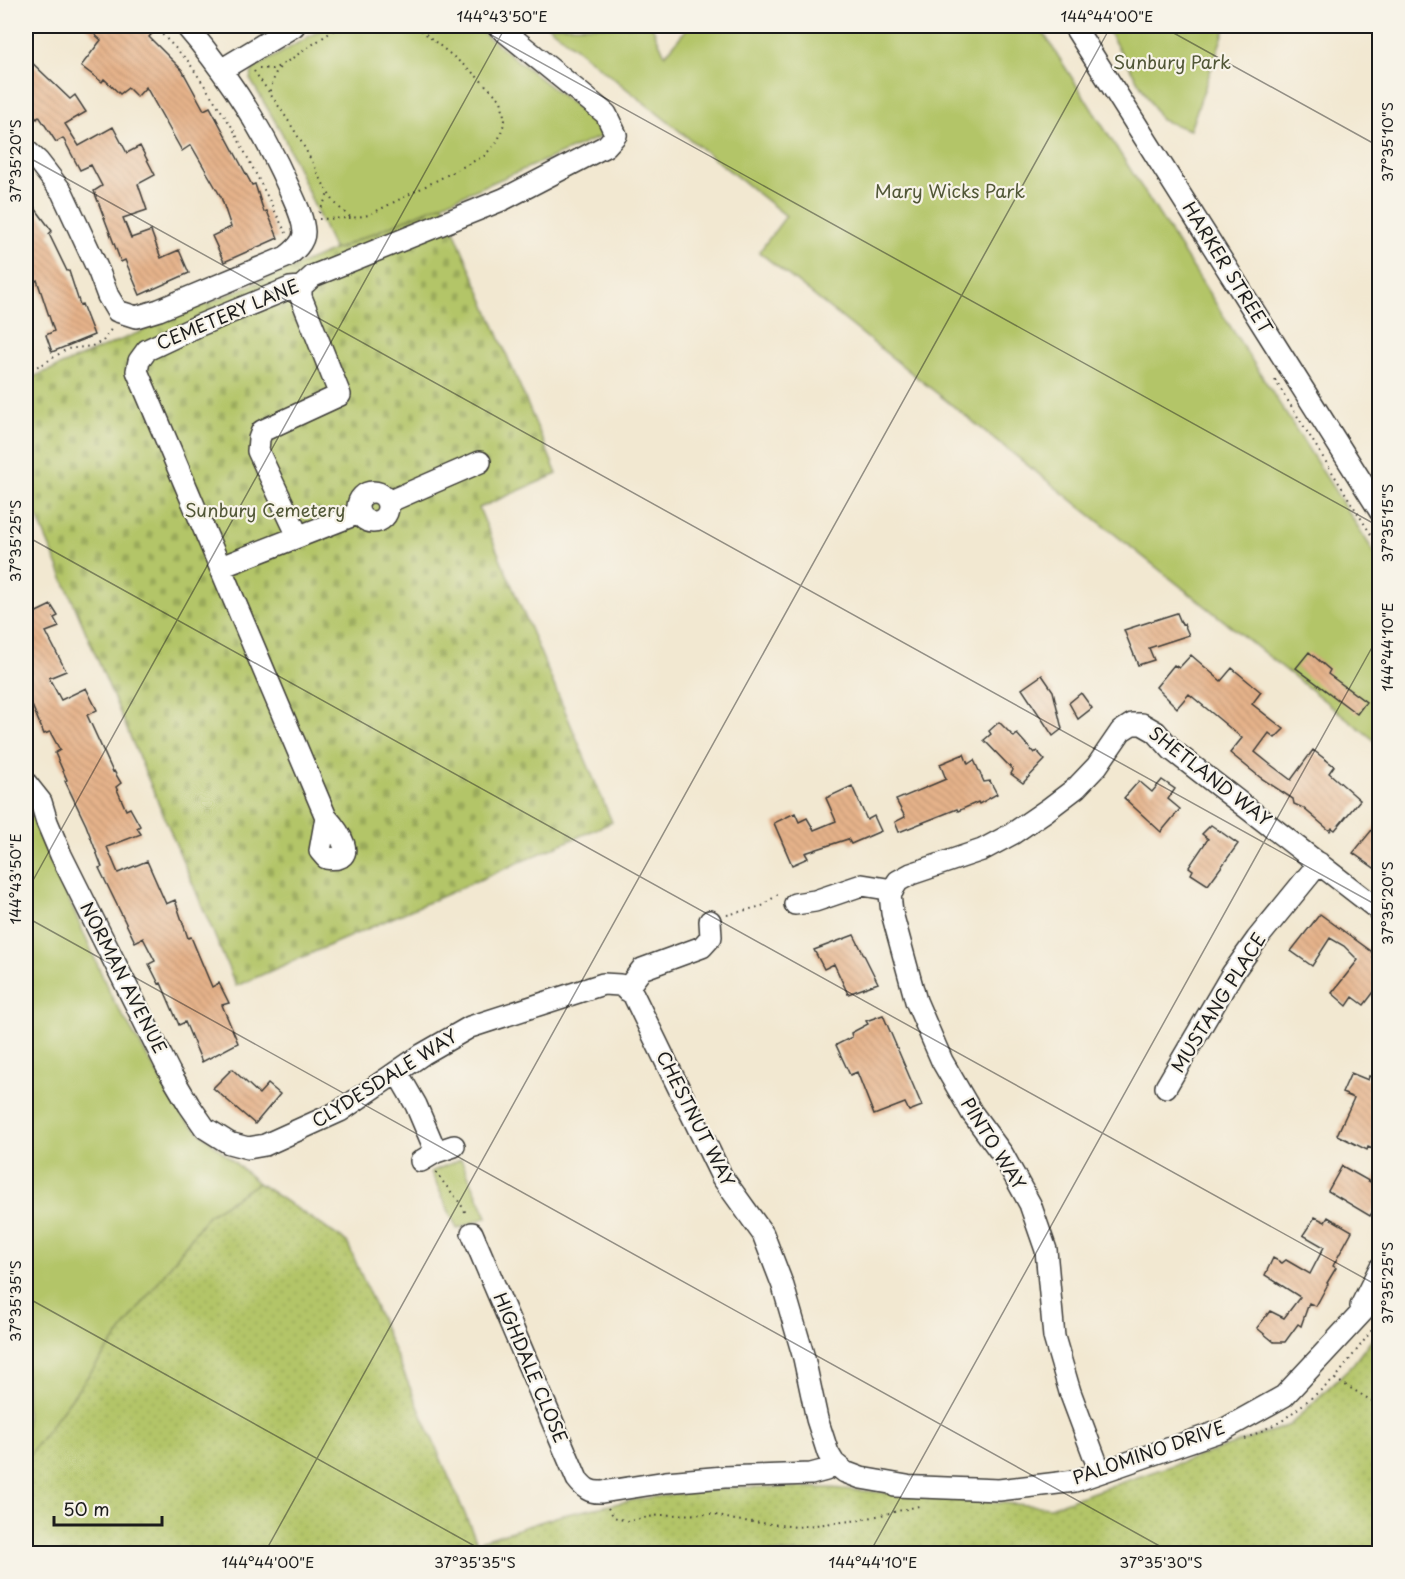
<svg xmlns="http://www.w3.org/2000/svg" width="1405" height="1579" viewBox="0 0 1405 1579" font-family="'Playpen Sans',sans-serif">
<style>
.grass{fill:url(#grass-dots);stroke:#687042;stroke-width:1.5}
.cemetery{fill:url(#cemetery-stones);stroke:#687042;stroke-width:1.5}
.green{fill:#b3c568;stroke:#687042;stroke-width:1.5}
.building{fill:url(#building-back-hatch)}
.lines{fill:none;stroke-linecap:round;stroke-linejoin:round}
.minor-casing{stroke:#3c3b37;stroke-width:24}
.path{stroke:#3c3b37;stroke-width:2;stroke-dasharray:1.5 4.5;stroke-linecap:butt}
.minor{stroke:#fff;stroke-width:21}
.ticks{fill:none;stroke:#1c1c1c;stroke-width:1.5;stroke-opacity:0.45}
.labels{text-anchor:middle;stroke-width:4.5;stroke-linejoin:round;paint-order:stroke}
.park-label{font-size:18px;fill:#515737;stroke:#f7f3e8}
.street-label{font-size:18px;fill:#1c1c1c;stroke:#f7f3e8}
.neatline{fill:none;stroke:#1c1c1c;stroke-width:2}
.ticks-label{font-size:15px;text-anchor:middle;fill:#1c1c1c}
</style>
<defs>
<pattern id="grass-dots" width="8" height="8" patternUnits="userSpaceOnUse" patternTransform="scale(1.5)"><rect width="8" height="8" fill="#b3c568"/><path d="M2 2h.1M6 6h.1" fill="none" stroke="#99a95a" stroke-width="1.8" stroke-linecap="round"/></pattern>
<pattern id="cemetery-stones" width="16" height="16" patternUnits="userSpaceOnUse" patternTransform="scale(1.5)"><rect width="16" height="16" fill="#b3c568"/><path d="M2 7V4a2 2 0 0 1 4 0v3zM10 15v-3a2 2 0 0 1 4 0v3z" fill="#99a95a"/></pattern>
<pattern id="building-back-hatch" width="6" height="6" patternUnits="userSpaceOnUse" patternTransform="scale(1.5)"><rect width="6" height="6" fill="#e5b28a"/><path d="M-1 5l2 2M0 0l6 6M5-1l2 2" fill="none" stroke="#c49876"/></pattern>
</defs>
<rect width="100%" height="100%" fill="#f7f3e8"/>
<filter id="ink" filterUnits="userSpaceOnUse"><feTurbulence type="fractalNoise" baseFrequency=".0167" numOctaves="2"/><feDisplacementMap in="SourceGraphic" scale="12" xChannelSelector="R" yChannelSelector="G"/><feConvolveMatrix kernelMatrix="1 2 1 2 8 2 1 2 1" color-interpolation-filters="sRGB"/></filter>
<filter id="wash" filterUnits="userSpaceOnUse"><feTurbulence type="fractalNoise" baseFrequency=".008" numOctaves="4" result="noise"/><feDisplacementMap in="SourceGraphic" scale="24" xChannelSelector="R" yChannelSelector="G"/><feGaussianBlur stdDeviation="1.35" result="paint"/><feColorMatrix in="noise" values="0 0 0 0 0 0 0 0 0 0 0 0 0 0 0 0 0 1.4 0 .05"/><feComposite in="paint" operator="in"/></filter>
<g filter="url(#wash)">
<rect width="100%" height="100%" fill="#f2e8d1"/>
<path class="grass" d="M258,1183L347,1242L477,1542L562,1515L638,1499L737,1487L831,1488L1050,1507L1290,1425L1353,1364L1379,1329V1553H26V1459L208,1215Z"/>
<path class="cemetery" d="M443,204L557,474L479,508L612,822L236,986L26,491V380Z"/>
<path class="green" d="M327,26H474L609,133L334,250L282,133L250,79L253,69Z
M548,26H652L665,55L689,26H1039L1379,560V744L759,252L786,216Z
M1105,26H1226L1190,130L1161,120Z
M26,802L112,998L185,1119L258,1183L208,1215L26,1459Z
M461,1159L487,1217L457,1229L431,1172Z"/>
<g id="blocks">
<path class="building" d="M85,26H148L154,31L149,37L182,70L204,110L210,107L252,185L255,184L264,212L267,211L278,238L224,262L212,236L231,227L221,197L191,145L182,151L146,87L137,97L128,88L120,94L104,79L102,82L81,66L101,40Z
M26,57L70,99L75,95L86,112L65,124L79,146L113,127L127,153L140,146L155,175L138,184L147,210L123,218L131,238L151,231L161,258L179,250L189,273L140,295L125,260L121,262L94,191L102,186L91,165L80,170L63,138L56,142L39,116L37,119L26,108Z
M26,196L52,231L49,234L67,271H69L80,305L82,304L94,335L52,352L46,335L54,331L37,280L34,282L26,264Z
M51,605L58,616L54,618L59,627L46,632L66,671L49,678L61,700L86,688L97,710L87,715L113,772L114,771L121,783L116,787L126,810L130,808L140,826L137,828L141,834L107,847L118,873L147,861L166,904L175,900L188,938L191,937L212,987L219,983L229,1003L222,1005L238,1043L202,1062L185,1022L179,1025L161,983L159,984L149,964L155,961L143,938L135,942L116,903L99,868L102,867L86,825L65,781L67,780L55,753L60,750L50,732L44,734L26,691V617Z
M1177,613L1182,625L1184,624L1189,635L1149,648L1154,660L1138,665L1124,630Z
M1309,652L1330,670L1328,674L1366,702L1357,714L1296,668Z
M1191,655L1221,681L1232,668L1261,692L1252,704L1284,729L1275,738L1269,733L1255,752L1271,765L1291,780L1313,750L1334,766L1329,773L1360,800L1335,830L1332,828L1330,831L1303,808L1294,804L1293,799L1261,778L1230,753L1242,738L1189,694L1177,708L1156,687L1174,665L1179,668Z
M1042,675L1053,691L1062,729L1053,736L1022,689Z
M1081,693L1092,708L1078,719L1069,703Z
M999,722L1014,737L1017,734L1034,753L1037,751L1045,760L1023,783L1011,774L1013,770L984,740L991,734L989,731Z
M964,754L968,764L974,760L984,782L990,781L997,794L979,804L978,802L958,811L957,809L899,832L895,822L905,817L896,800L946,779L940,764Z
M1162,780L1175,789L1168,799L1180,809L1161,832L1124,798L1139,781L1152,792Z
M852,786L867,820L874,816L881,831L851,844L848,839L805,853L808,858L792,865L774,823L795,813L799,822L807,818L814,830L836,821L826,798Z
M1380,820V872L1353,853Z
M1211,825L1238,844L1208,885L1191,874L1193,870L1189,867L1208,839L1202,834Z
M1320,914L1375,954L1373,958L1380,962V984L1364,1005L1353,997L1347,1006L1332,993L1358,960L1344,946L1330,938L1312,966L1291,951Z
M854,935L878,983L848,994L834,964L824,969L814,950Z
M883,1015L922,1106L909,1111L905,1103L874,1115L857,1072L850,1075L836,1045L852,1037L851,1033L868,1024L866,1021Z
M232,1069L259,1094L268,1084L280,1094L255,1124L213,1088Z
M1351,1073L1368,1080L1369,1076L1379,1079L1380,1152L1368,1147L1367,1150L1337,1135L1354,1098L1342,1093Z
M1342,1166L1372,1183L1380,1169V1200L1370,1216L1328,1191Z
M1315,1217L1325,1222L1328,1217L1352,1231L1333,1266L1336,1268L1327,1283L1328,1284L1316,1306L1309,1303L1301,1326L1298,1324L1285,1342H1274L1257,1328L1270,1311L1284,1318L1300,1297L1265,1275L1273,1258L1282,1263L1286,1260L1310,1274L1324,1247L1303,1235Z"/>
</g>
</g>
<g filter="url(#ink)">
<use href="#blocks" fill-opacity="0" stroke="#3c3b37" stroke-width="1.5"/>
<g class="lines">
<defs>
<path id="minor" d="M1074,26L1380,511
M221,70L294,26
M26,150L38,161L62,192L99,272L108,296L117,311L136,317L159,310L286,257C294,251 304,243 304,232C303,216 295,202 289,188C263,129 228,75 186,26
M358 507a15 15 0 1 1 30 0a15 15 0 1 1-30 0Z
M388,502L480,462
M298,536L258,451L259,439L262,431L340,395L301,297V287
M221,567L359,513
M26,783L41,802L47,822L61,855L170,1073L189,1105L205,1128L229,1143L248,1148L265,1145L340,1111L423,1054L470,1027L603,984L620,985L633,994L722,1177L763,1234L783,1286L804,1358L817,1419L828,1453L834,1463L845,1472L861,1478L907,1486
M326,817L320,851L326,858C362,863 337,829 326,817L137,371L139,361L147,350L200,325L290,288L301,287L313,276L504,199L606,146L616,135L606,114L498,26
M795,904L815,901L862,885L893,890
M626,990L642,969L702,947L711,937L710,921
M397,1072L416,1105L436,1152
M1166,1087L1232,974L1257,939L1319,863
M421,1161L436,1152L454,1146
M472,1233L577,1479C584,1488 590,1493 602,1492L666,1482L724,1477L811,1474L826,1470L834,1463
M1361,1306L1380,1268
M1100,1472L1070,1392L1054,1337L1046,1250L1030,1204L1003,1155L972,1113L942,1061L916,1001L892,913L890,894L898,881L911,874L982,850L1012,834L1047,810L1076,788L1097,766L1121,731L1132,724H1142L1156,732L1172,750L1380,911
M895,1486L999,1490L1075,1481L1223,1430L1284,1396L1380,1293"/>
</defs>
<use href="#minor" class="minor-casing"/>
<path class="path" d="M154,26L188,61L232,127L286,233
M259,68L272,69L280,66
M254,71C274,99 294,127 310,158C324,182 327,201 352,218L369,215L484,156L498,141L505,121L501,100L472,72L416,26
M270,91L276,72L282,65L340,26
M319,213L328,194
M319,219L352,218
M26,371L43,364L67,349L92,346L103,341L112,328
M1275,380L1380,549
M727,915L762,906L781,892
M436,1172C446,1188 460,1199 467,1216
M1335,1379L1374,1402L1380,1403
M1245,1439L1282,1421L1335,1379L1378,1322
M608,1508L614,1517L626,1521L661,1515L711,1514L735,1520L797,1527L860,1520L919,1506"/>
<use href="#minor" class="minor"/>
</g>
</g>
<path class="ticks" d="M475,26L1380,527M1161,26L1380,147M26,156L1380,907M26,536L1380,1287M26,893L506,26M26,917L1174,1554M26,1297L489,1554M264,1554L1111,26M869,1554L1380,633"/>
<g class="labels">
<g class="park-label">
<text x="1172" y="69">Sunbury Park</text>
<text x="950" y="198">Mary Wicks Park</text>
<text x="265" y="517">Sunbury Cemetery</text>
</g>
<g class="street-label">
<text transform="translate(1227 268) rotate(58)" y="6">HARKER STREET</text>
<text transform="translate(228 315) rotate(-23)" y="6">CEMETERY LANE</text>
<text transform="translate(1210 777) rotate(38)" y="6">SHETLAND WAY</text>
<text transform="translate(123 978) rotate(63)" y="6">NORMAN AVENUE</text>
<text transform="translate(1219 1003) rotate(-58)" y="6">MUSTANG PLACE</text>
<text transform="translate(385 1079) rotate(-32)" y="6">CLYDESDALE WAY</text>
<text transform="translate(695 1119) rotate(63)" y="6">CHESTNUT WAY</text>
<text transform="translate(993 1144) rotate(58)" y="6">PINTO WAY</text>
<text transform="translate(530 1368) rotate(67)" y="6">HIGHDALE CLOSE</text>
<text transform="translate(1149 1453) rotate(-19)" y="6">PALOMINO DRIVE</text>
</g>
</g>
<rect width="1405" height="1579" fill="none" stroke="#f7f3e8" stroke-width="66"/>
<path d="M54 1516v9h108v-9" fill="none" stroke="#1c1c1c" stroke-width="3"/>
<text x="63" y="1516" font-size="18" fill="#1c1c1c" stroke="#f7f3e8" stroke-width="4.5" paint-order="stroke">50 m</text>
<rect x="33" y="33" width="1339" height="1513" class="neatline"/>
<g class="ticks-label">
<text x="502" y="22">144°43'50"E</text>
<text x="1107" y="22">144°44'00"E</text>
<text transform="translate(1388 142) rotate(-90)" y="5">37°35'10"S</text>
<text transform="translate(16 161) rotate(-90)" y="5">37°35'20"S</text>
<text transform="translate(1388 523) rotate(-90)" y="5">37°35'15"S</text>
<text transform="translate(16 541) rotate(-90)" y="5">37°35'25"S</text>
<text transform="translate(1388 647) rotate(-90)" y="5">144°44'10"E</text>
<text transform="translate(16 879) rotate(-90)" y="5">144°43'50"E</text>
<text transform="translate(1388 903) rotate(-90)" y="5">37°35'20"S</text>
<text transform="translate(1388 1283) rotate(-90)" y="5">37°35'25"S</text>
<text transform="translate(16 1301) rotate(-90)" y="5">37°35'35"S</text>
<text x="268" y="1568">144°44'00"E</text>
<text x="475" y="1568">37°35'35"S</text>
<text x="873" y="1568">144°44'10"E</text>
<text x="1161" y="1568">37°35'30"S</text>
</g>
</svg>
